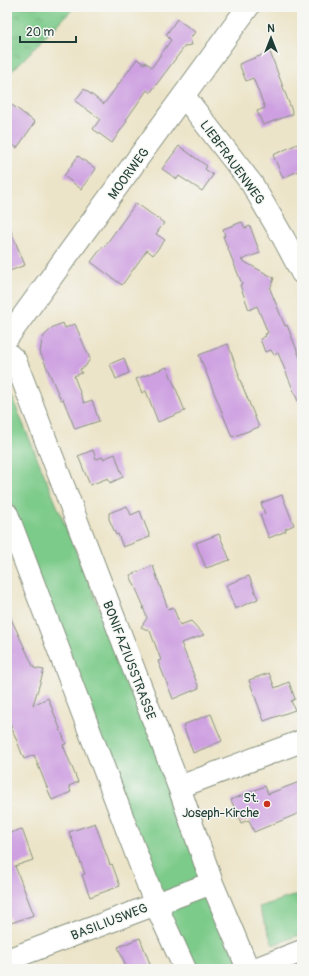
<svg xmlns="http://www.w3.org/2000/svg" width="309" height="976" viewBox="0 0 309 976" font-family="Pangolin,sans-serif">
<style>
.grass{fill:url(#grass-tufts);stroke:#4e845f}
.park{fill:#7dcb8a;stroke:#4e845f}
.building{fill:#cea0e1}
.lines{fill:none;stroke-linecap:round;stroke-linejoin:round}
.minor-casing{stroke:#86907e;stroke-width:24}
.minor{stroke:#fff;stroke-width:22}
.poi-dot{fill:#c8321e;stroke:#f6f6f2;stroke-width:1.5}
.labels{text-anchor:middle;stroke-width:3;stroke-linejoin:round;paint-order:stroke}
.street-label{font-size:13px;fill:#1f3d34;stroke:#f6f6f2}
.poi-label{font-size:13px;fill:#1f3d34;stroke:#f6f6f2;text-anchor:end}
</style>
<defs>
<pattern id="grass-tufts" width="24" height="20" patternUnits="userSpaceOnUse"><rect width="24" height="20" fill="#7dcb8a"/><path d="M3 7l-1-3M5 7V3M7 7l1-3M15 17l-1-3M17 17v-4M19 17l1-3" fill="none" stroke="#66a672"/></pattern>
</defs>
<rect width="100%" height="100%" fill="#f6f6f2"/>
<filter id="ink" filterUnits="userSpaceOnUse"><feTurbulence type="fractalNoise" baseFrequency=".025" numOctaves="2"/><feDisplacementMap in="SourceGraphic" scale="8" xChannelSelector="R" yChannelSelector="G"/><feConvolveMatrix kernelMatrix="1 2 1 2 8 2 1 2 1" color-interpolation-filters="sRGB"/></filter>
<filter id="wash" filterUnits="userSpaceOnUse"><feTurbulence type="fractalNoise" baseFrequency=".012" numOctaves="4" result="noise"/><feDisplacementMap in="SourceGraphic" scale="16" xChannelSelector="R" yChannelSelector="G"/><feGaussianBlur stdDeviation="0.9" result="paint"/><feColorMatrix in="noise" values="0 0 0 0 0 0 0 0 0 0 0 0 0 0 0 0 0 1.4 0 .05"/><feComposite in="paint" operator="in"/></filter>
<g filter="url(#wash)">
<rect width="100%" height="100%" fill="#ece4c8"/>
<path class="grass" d="M7,7H75L7,76Z"/>
<path class="park" d="M7,385L175,791L242,969H191L155,890L7,490Z
M302,893V934L273,945L259,907Z"/>
<g id="blocks">
<path class="building" d="M177,19L195,32L190,39L192,45L185,46L150,93L147,90L126,120L127,121L112,143L93,129L100,119L75,101L84,89L104,104L137,59L144,64L145,62L152,67L171,40L166,35Z
M270,52L293,114L263,125L257,111L265,108L253,78L246,81L239,64Z
M12,105L35,122L17,148L7,140V113Z
M302,142V169L283,178L273,155Z
M179,146L207,166L205,169L213,175L202,191L179,176L177,179L162,169Z
M78,156L96,169L81,189L64,176Z
M136,203L164,223L156,234L165,240L153,255L147,250L122,285L91,262L103,246L104,247Z
M7,222L25,265L7,272Z
M242,222L245,228L250,226L260,253L241,260L274,278L270,289L285,326L287,325L302,363V411L278,353L274,355L271,350L265,352L260,339L266,336L265,334L268,333L257,306L249,310L240,285L242,284L223,236H225L223,229Z
M63,323L65,328L75,324L90,359L85,367L80,369L82,373L74,376L84,403L92,400L99,421L75,429L63,399L61,400L40,352L42,341L44,336L53,327Z
M228,344L239,375H238L259,427L232,437L199,355Z
M124,358L129,373L116,379L110,364Z
M167,367L185,411L158,422L146,391L142,393L136,379Z
M93,450L96,459L103,457V459L115,454L123,477L110,483L108,478L90,485L78,456Z
M282,495L294,525L285,529L286,531L269,538L260,515L265,514L261,503Z
M127,506L131,515L140,511L150,537L123,547L118,534L116,535L109,519V513Z
M219,534L230,560L206,568L196,543Z
M153,566L168,609L173,607L180,625L191,621L204,635L181,643L199,688L173,699L158,661L161,660L150,631L141,627L147,618L143,607H144L130,575Z
M249,576L258,599L235,609L226,585Z
M7,610L34,668L44,670L33,705L48,698L66,744L63,745L78,782L69,786L71,792L52,800L34,755L24,759L7,716Z
M269,673L275,688L289,682L295,699L291,701L295,710L264,721L249,680Z
M211,714L222,741L193,753L183,725Z
M302,781V812L254,832L249,820L241,823L231,800L265,786L268,794Z
M95,823L110,865L112,864L120,886L90,897L82,875L85,874L69,832Z
M22,829L33,860L15,866L34,915L11,923L7,911V834Z
M140,938L152,969H127L118,947Z"/>
</g>
</g>
<g filter="url(#ink)">
<use href="#blocks" fill-opacity="0" stroke="#86907e" stroke-width="1"/>
<g class="lines">
<defs>
<path id="minor" d="M184,96L252,184L284,239L302,273
M7,338L248,7
M7,353L15,360L179,787L212,883L248,969
M7,514L155,903L185,969
M179,787L302,741
M7,960L212,883
M255,969L302,951"/>
</defs>
<use href="#minor" class="minor-casing"/>
<use href="#minor" class="minor"/>
</g>
</g>
<circle class="poi-dot" cx="267" cy="804" r="4"/>
<g class="labels">
<g class="street-label">
<text transform="translate(233 162) rotate(54)" y="5">LIEBFRAUENWEG</text>
<text transform="translate(128 173) rotate(-54)" y="5">MOORWEG</text>
<text transform="translate(130 660) rotate(69)" y="5">BONIFAZIUSSTRASSE</text>
<text transform="translate(109 921) rotate(-21)" y="5">BASILIUSWEG</text>
</g>
<g class="poi-label">
<text x="259" y="802">St.<tspan x="259" dy="15">Joseph-Kirche</tspan></text>
</g>
</g>
<rect width="309" height="976" fill="none" stroke="#f6f6f2" stroke-width="24"/>
<g transform="translate(271 38)" stroke="#f6f6f2" stroke-width="3" paint-order="stroke">
<path d="M0-3L7 15L0 10L-7 15Z" fill="#1f3d34"/>
<text y="-6" font-size="11" font-weight="bold" text-anchor="middle" fill="#1f3d34">N</text>
</g>
<path d="M20 36v6h56v-6" fill="none" stroke="#1f3d34" stroke-width="2"/>
<text x="26" y="36" font-size="12" fill="#1f3d34" stroke="#f6f6f2" stroke-width="3" paint-order="stroke">20 m</text>
</svg>
